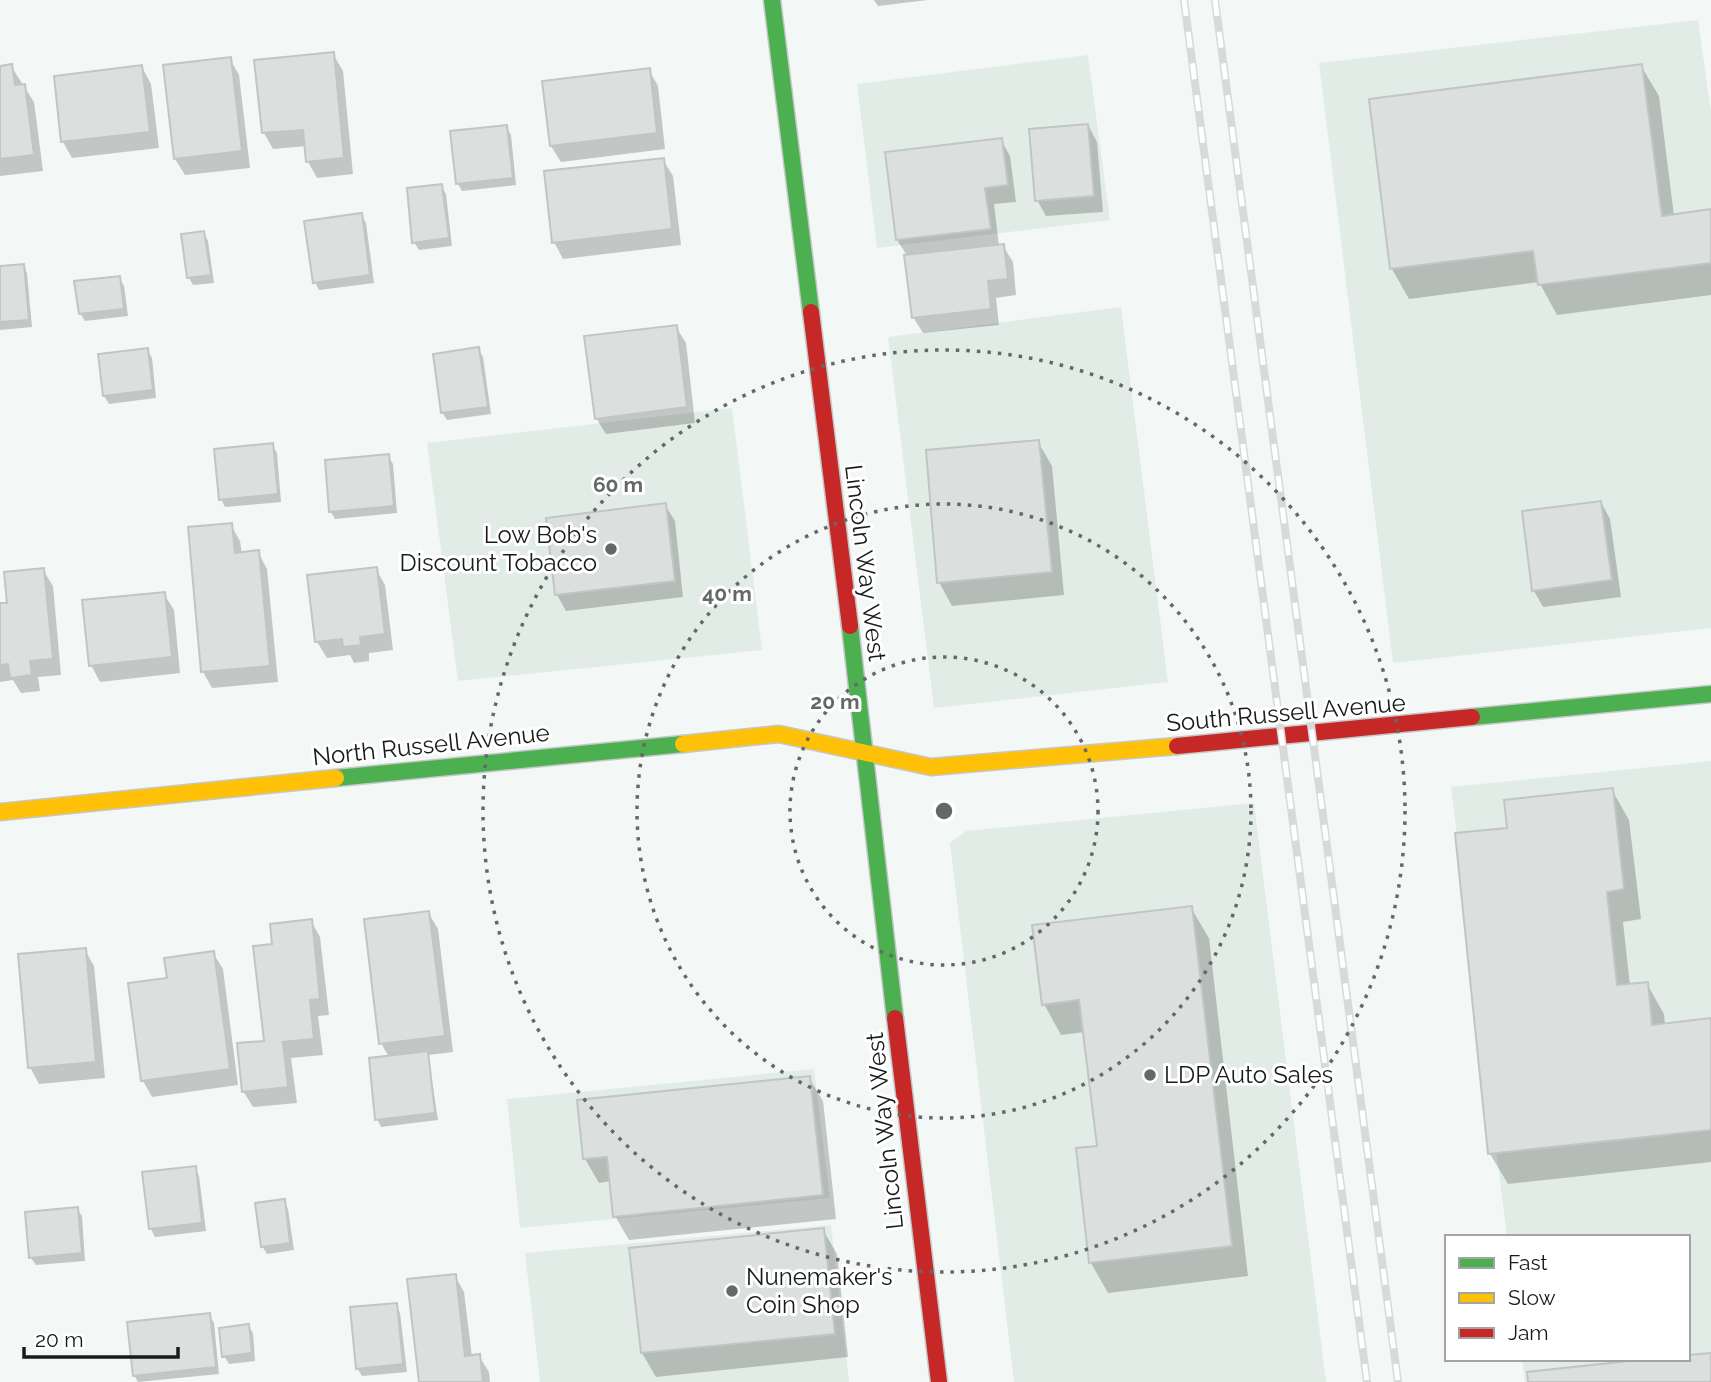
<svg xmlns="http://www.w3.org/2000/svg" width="1711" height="1382" viewBox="0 0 1711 1382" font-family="Raleway,sans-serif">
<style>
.built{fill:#e1ece7}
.shadow{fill:#0003}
.building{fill:#dbdfde;stroke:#c1c5c4;stroke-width:2}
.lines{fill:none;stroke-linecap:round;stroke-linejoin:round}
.fast-casing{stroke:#c4c8c6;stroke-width:19}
.slow-casing{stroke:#c4c8c6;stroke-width:19}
.jam-casing{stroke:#c4c8c6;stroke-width:19}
.fast{stroke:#4caf50;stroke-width:16}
.slow{stroke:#ffc107;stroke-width:16}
.jam{stroke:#c62828;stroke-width:16}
.rail-casing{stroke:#d8d9d9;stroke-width:8}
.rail{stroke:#fff;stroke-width:5;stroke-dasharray:16;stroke-linecap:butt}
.ring{fill:none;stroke:#656867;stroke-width:3.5;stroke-dasharray:3.5 7}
.poi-dot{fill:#656867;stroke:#fff;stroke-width:2.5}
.labels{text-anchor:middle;stroke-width:6;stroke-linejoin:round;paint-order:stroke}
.poi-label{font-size:24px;fill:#181b1a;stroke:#fff;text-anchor:start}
.street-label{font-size:24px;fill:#181b1a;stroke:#fff}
.centre{fill:#656867;stroke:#fff;stroke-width:3.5}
.ring-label{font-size:21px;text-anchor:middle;font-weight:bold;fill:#656867;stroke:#fff;stroke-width:6;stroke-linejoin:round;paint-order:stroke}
</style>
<rect width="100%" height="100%" fill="#f3f8f6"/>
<path class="built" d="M1698,20L1711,112V628L1393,663L1319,63Z
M1088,55L1110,220L877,248L857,84Z
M1121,307L1168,682L934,708L888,337Z
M732,408L762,650L458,681L427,443Z
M1711,761V1382H1525L1522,1359H1688V1237H1507L1451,787Z
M1254,803L1326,1382H1014L950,843L966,831Z
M814,1069L830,1198L520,1228L507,1099Z
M831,1225L849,1382H540L525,1253Z"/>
<path class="shadow" d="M874,0H928L878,6Z
M333,54L343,71L353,174L317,178L308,162L306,146L273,149L264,133Z
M230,59L239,75L250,168L185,175L175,159Z
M11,66L34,102L43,171L0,176V68Z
M1641,66L1659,96L1674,216L1711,211V295L1557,315L1539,282L1409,299L1392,269L1371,101Z
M142,67L151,84L159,148L72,158L63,142Z
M649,70L658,86L665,149L561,162L551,146Z
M1088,125L1097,142L1103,212L1046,216L1037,200Z
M506,127L511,135L516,185L462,191L458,184Z
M1001,140L1010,156L1016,202L994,204L999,246H1003L1013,262L1016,295L996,298L999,325L923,333L913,317L906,254L897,240Z
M663,160L673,176L681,245L563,259L554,242Z
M441,186L446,194L452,246L419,250L414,242Z
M361,215L366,223L374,283L319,290L315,282Z
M204,233L208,241L214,283L193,285L189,278Z
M23,266L27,273L32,327L0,330V268Z
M119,278L124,286L128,316L85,321L80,313Z
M676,327L686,343L695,423L606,434L596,418Z
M478,349L483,357L491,414L447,420L442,412Z
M147,350L152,358L156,398L109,404L104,396Z
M1038,442L1052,466L1064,595L952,606L939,582Z
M272,445L277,453L281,502L225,507L221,499Z
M388,456L393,464L397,513L335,519L331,512Z
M1601,502L1610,519L1621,597L1543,607L1534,591L1524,513Z
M665,505L675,521L683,597L566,611L557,595Z
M231,525L240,541L242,554L258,552L267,569L278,682L212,688L203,672Z
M376,569L385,585L393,650L369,653V661L354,663L350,655L327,658L317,642Z
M43,570L53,586L61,675L38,677L40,691L21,693L13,680L0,682V605L9,604Z
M164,594L174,610L180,673L100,682L91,665Z
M1612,790L1629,820L1641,919L1623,922L1630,986L1647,984L1664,1014L1665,1025L1711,1020V1162L1508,1184L1490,1154Z
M1191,908L1209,938L1248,1276L1108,1293L1091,1263L1099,1147L1085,1032L1061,1035L1044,1004Z
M428,912L438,929L453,1052L428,1055L438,1120L381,1127L377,1119L389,1057L381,1043Z
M311,921L320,937L329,1015L318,1016L323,1055L291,1058L297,1103L253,1107L243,1091L266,1042L274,945Z
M85,950L94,966L105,1078L39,1084L30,1067Z
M213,953L223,969L238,1085L152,1097L143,1081L169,980Z
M809,1078L823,1101L836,1219L629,1240L615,1216L611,1181L599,1183L585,1159Z
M195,1168L199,1176L206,1231L155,1237L151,1229L144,1174Z
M284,1201L288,1209L294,1250L267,1254L262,1246Z
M77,1209L82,1216L85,1261L36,1265L31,1258Z
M823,1230L837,1254L848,1357L656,1377L642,1353Z
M455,1276L464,1292L472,1357L479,1356L489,1372L490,1382H420Z
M396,1305L400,1313L407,1372L362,1376L357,1368Z
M209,1315L214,1323L219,1374L138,1382L134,1375Z
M248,1326L253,1333L255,1361L229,1364L224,1356Z"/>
<path class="building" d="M334,52L344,158L306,162L303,130L262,133L254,60Z
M231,57L242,151L174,159L163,65Z
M12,64L15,85L25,84L34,155L0,159V66Z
M1642,64L1662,216L1711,209V263L1538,285L1533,251L1390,269L1369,99Z
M142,65L150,132L61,142L54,76Z
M650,68L657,133L550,146L542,81Z
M1088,124L1094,196L1035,201L1029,129Z
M507,125L513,178L456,184L450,131Z
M1002,138L1008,185L985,188L991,229L896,240L885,152Z
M664,158L672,229L552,243L544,171Z
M442,184L449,238L412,243L407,188Z
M362,213L370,275L313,283L304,221Z
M204,231L211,275L187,278L181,234Z
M1004,244L1008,279L988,281L991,309L912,318L904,255Z
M24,264L29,320L0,322V266Z
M120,276L124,309L79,314L74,281Z
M677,325L687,407L595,419L584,336Z
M479,347L488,407L441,413L433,354Z
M148,348L153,390L103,396L98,354Z
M1039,440L1052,572L937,583L926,450Z
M273,443L278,494L219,500L214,449Z
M389,454L394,506L329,512L325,460Z
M1601,501L1612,580L1532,591L1522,511Z
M666,503L675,581L555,595L546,518Z
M232,523L235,553L259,550L270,666L201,672L188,527Z
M377,567L385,634L360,637L361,645L343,647L342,639L315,642L307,575Z
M44,568L53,659L30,661L32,675L10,678L8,664L0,665V603H7L4,572Z
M165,592L172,657L89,666L82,600Z
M1613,788L1624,889L1607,892L1617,985L1648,982L1652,1025L1711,1018V1130L1488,1154L1455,833L1507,828L1504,800Z
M1192,906L1232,1246L1089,1263L1076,1148L1097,1146L1079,1000L1042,1005L1032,925Z
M429,911L445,1036L379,1044L364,919Z
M312,919L320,999L310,1000L314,1039L283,1042L288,1087L242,1092L237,1043L264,1041L253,946L272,944L270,924Z
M86,948L96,1062L28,1068L18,954Z
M214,951L230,1069L141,1081L128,983L167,978L164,958Z
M428,1051L435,1113L375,1120L369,1058Z
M810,1076L823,1195L613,1217L607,1157L583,1159L577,1100Z
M196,1166L202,1223L149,1229L142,1172Z
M285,1199L290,1243L261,1247L255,1203Z
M78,1207L82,1253L29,1258L25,1212Z
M824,1228L835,1334L641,1353L629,1248Z
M456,1274L465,1356L480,1354L483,1382H419L407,1279Z
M397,1303L403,1364L356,1369L350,1307Z
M210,1313L216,1367L133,1376L127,1322Z
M249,1324L252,1353L222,1357L219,1328Z
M1711,1353V1382H1528L1527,1372L1647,1359H1688V1355Z"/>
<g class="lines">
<defs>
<path id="fast" d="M772,0L811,312
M850,626L895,1018
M1472,717L1711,694
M336,778L683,744"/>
<path id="slow" d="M683,744L779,734L931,767L1177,746
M0,812L336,778"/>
<path id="jam" d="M811,312L850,626
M1177,746L1472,717
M895,1018L939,1382"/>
</defs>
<use href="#fast" class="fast-casing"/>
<use href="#slow" class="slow-casing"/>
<use href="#jam" class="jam-casing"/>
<use href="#fast" class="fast"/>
<use href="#slow" class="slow"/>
<use href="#jam" class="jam"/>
<defs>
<path id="rail" d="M1184,0L1367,1382
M1215,0L1398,1382"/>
</defs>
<use href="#rail" class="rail-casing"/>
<use href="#rail" class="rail"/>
</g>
<g class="ring">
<circle cx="944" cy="811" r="154"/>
<circle cx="944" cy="811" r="307"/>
<circle cx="944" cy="811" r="461"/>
</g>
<g class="poi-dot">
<circle cx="611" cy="549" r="7"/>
<circle cx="1150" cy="1075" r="7"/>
<circle cx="732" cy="1291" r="7"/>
</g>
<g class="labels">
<g class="poi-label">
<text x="597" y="543" text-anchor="end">Low Bob's<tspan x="597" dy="28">Discount Tobacco</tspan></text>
<text x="1164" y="1083">LDP Auto Sales</text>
<text x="746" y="1285">Nunemaker's<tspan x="746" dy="28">Coin Shop</tspan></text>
</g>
<g class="street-label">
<text transform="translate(865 563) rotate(83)" y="8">Lincoln Way West</text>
<text transform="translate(1286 713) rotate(-5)" y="8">South Russell Avenue</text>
<text transform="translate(431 745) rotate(-6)" y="8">North Russell Avenue</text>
<text transform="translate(885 1131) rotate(-96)" y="8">Lincoln Way West</text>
</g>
</g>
<circle cx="944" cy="811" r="10" class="centre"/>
<g class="ring-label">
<text x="618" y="492">60 m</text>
<text x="727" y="601">40 m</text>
<text x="835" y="709">20 m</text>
</g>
<rect x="1445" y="1235" width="245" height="126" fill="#ffffff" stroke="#a3a4a3" stroke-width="2"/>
<rect x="1459" y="1258" width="35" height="10" fill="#4caf50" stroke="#a3a4a3" stroke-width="2"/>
<text x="1508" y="1270" font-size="21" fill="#181b1a">Fast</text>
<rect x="1459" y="1293" width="35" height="10" fill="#ffc107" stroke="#a3a4a3" stroke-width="2"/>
<text x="1508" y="1305" font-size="21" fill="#181b1a">Slow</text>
<rect x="1459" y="1328" width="35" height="10" fill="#c62828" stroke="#a3a4a3" stroke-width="2"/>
<text x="1508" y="1340" font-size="21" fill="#181b1a">Jam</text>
<path d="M24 1347v10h154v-10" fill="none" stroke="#181b1a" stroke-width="3.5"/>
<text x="35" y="1347" font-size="21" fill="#181b1a" stroke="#ffffff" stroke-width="5" paint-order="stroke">20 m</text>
</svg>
